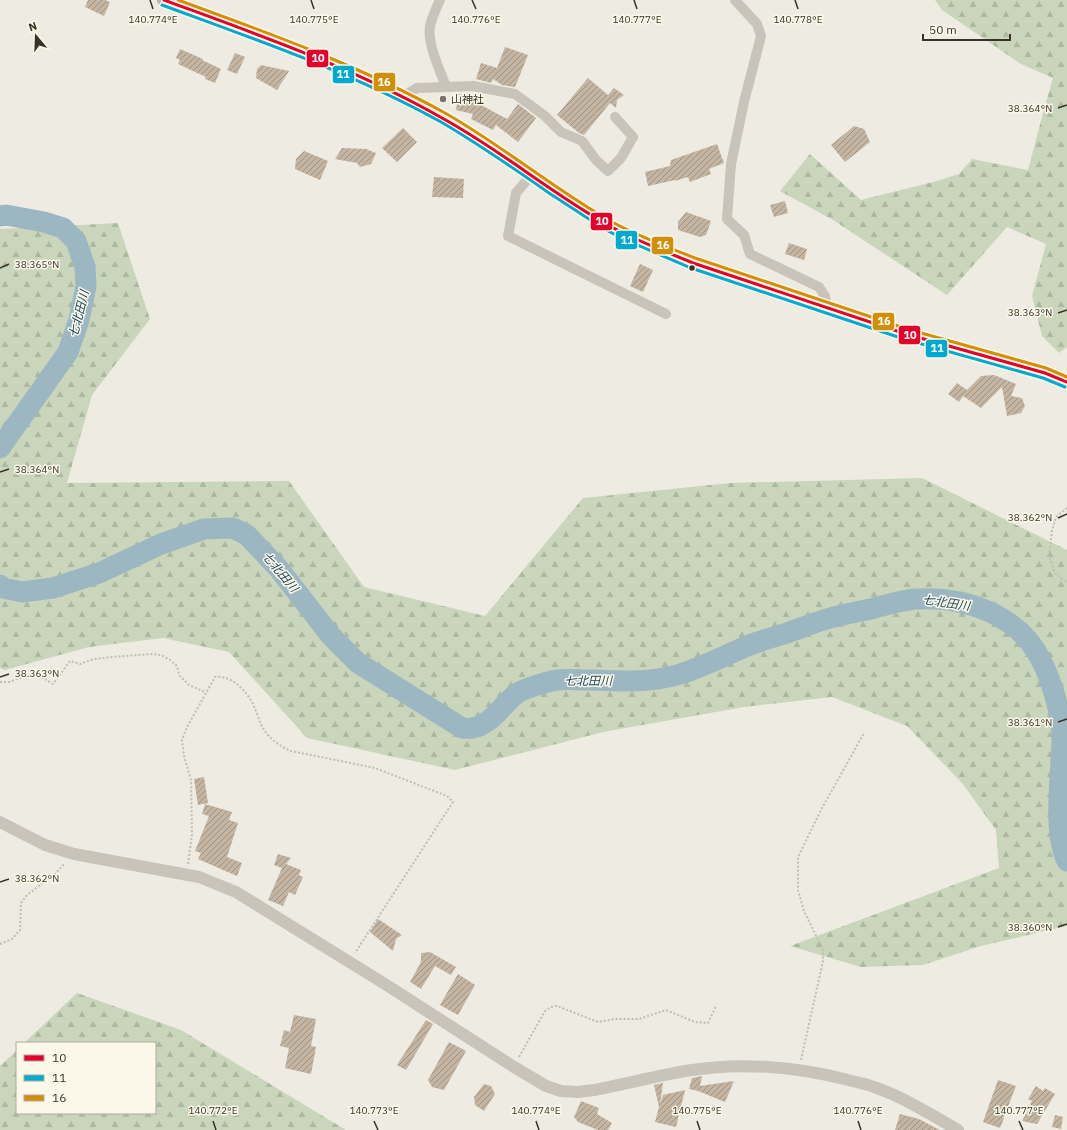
<svg xmlns="http://www.w3.org/2000/svg" width="1067" height="1130" viewBox="0 0 1067 1130" font-family="'IBM Plex Sans','Noto Sans JP',sans-serif">
<style>
.forest{fill:url(#forest-firs)}
.lines{fill:none;stroke-linecap:round;stroke-linejoin:round}
.river{stroke:#9cb7c1;stroke-width:21}
.building{fill:url(#building-hatch)}
.path{stroke:#c0bdb3;stroke-width:2;stroke-dasharray:2 2;stroke-linecap:butt}
.minor{stroke:#c8c4ba;stroke-width:10}
.tertiary{stroke:#c8c4ba;stroke-width:12}
.secondary{stroke:#b8b4ab;stroke-width:14}
.bus-1-casing{stroke:#fbf8e9;stroke-width:6}
.bus-2-casing{stroke:#fbf8e9;stroke-width:6}
.bus-3-casing{stroke:#fbf8e9;stroke-width:6}
.bus-1{stroke:#e4002b;stroke-width:3}
.bus-2{stroke:#00a9ce;stroke-width:3}
.bus-3{stroke:#d18f08;stroke-width:3}
.ticks{fill:none;stroke:#393228;stroke-width:1.5}
.poi-dot{fill:#787369;stroke:#fbf8e9;stroke-width:1.5}
.bus-dot{fill:#393228;stroke:#fbf8e9;stroke-width:1.5}
.labels{text-anchor:middle;stroke-width:3;stroke-linejoin:round;paint-order:stroke}
.poi-label{font-size:11px;fill:#393228;stroke:#fbf8e9;text-anchor:start}
.water-label{font-size:12px;font-style:italic;fill:#1a465e;stroke:#fbf8e9}
.ticks-label{font-size:10px;text-anchor:middle;fill:#393228;stroke:#fbf8e9;stroke-width:3;stroke-linejoin:round;paint-order:stroke}
.line-badge{stroke:#fbf8e9;stroke-width:1.5}
.badge-label{font-size:11px;text-anchor:middle;font-weight:bold;fill:#fff}
</style>
<defs>
<pattern id="forest-firs" width="22" height="20" patternUnits="userSpaceOnUse"><rect width="22" height="20" fill="#c9d6bb"/><path d="M5 1l3.5 6h-7zM16 11l3.5 6h-7z" fill="#adb8a1"/></pattern>
<pattern id="building-hatch" width="6" height="6" patternUnits="userSpaceOnUse"><rect width="6" height="6" fill="#c3b5a2"/><path d="M-1 1l2-2M0 6l6-6M5 7l2-2" fill="none" stroke="#9f9484"/></pattern>
</defs>
<rect width="100%" height="100%" fill="#eeece2"/>
<path class="forest" d="M935,0H1067V347L1059,353L1042,336L1032,296L1046,244L1007,227L947,295L833,220L780,191L810,154L861,200L933,182L959,174L972,159L1028,170L1043,113L1053,78L1021,64L942,10Z
M118,223L150,319L92,395L67,483L289,481L364,587L485,616L583,498L730,483L922,478L1067,550V926L981,946L923,965L861,967L790,946L999,868L996,830L962,783L907,726L832,697L744,707L603,732L455,770L307,738L229,652L163,638L89,647L5,670L0,668V229Z
M77,993L181,1030L346,1130H0V1066L17,1050V1113H155V1043H24Z"/>
<g class="lines">
<path class="river" d="M0,216L6,215L44,222L63,228L76,241L85,267L86,286L79,320L68,352L0,448
M0,585L3,588L22,592L53,588L99,573L161,544L204,529L233,528L247,535L279,569L331,636L358,663L462,728C487,732 499,708 516,694C523,689 543,683 552,681C563,678 577,680 589,680C619,681 649,683 677,675C701,668 724,656 747,646C760,641 774,637 787,633C801,628 816,622 830,618C844,614 858,612 871,609C886,605 902,600 917,599C965,596 1019,615 1041,660C1052,681 1061,713 1062,736C1062,772 1052,830 1067,861"/>
</g>
<path class="building" d="M88,0H105L110,2L104,16L85,7Z
M505,47L528,55L515,87L502,85L493,79L491,83L476,79L481,63L497,68Z
M180,49L203,59L202,60L221,69L215,83L205,79L206,77L178,64L180,60L176,58Z
M235,53L245,57L237,74L227,70Z
M261,65L289,71L277,90L256,78L257,69Z
M588,78L608,95L614,88L624,95L617,100L616,108L610,103L584,135L579,133L557,115Z
M459,94L470,97V99L507,119L518,104L536,118L518,142L496,125L493,130L471,119L473,114L456,110Z
M854,126L864,129L870,142L845,162L831,145Z
M403,128L417,142L397,162L382,148Z
M717,144L724,163L709,169L711,174L690,182L688,177L675,181V180L648,186L645,172L670,166L671,160Z
M342,148L366,149L376,153L371,164L360,167L357,163L335,159Z
M304,151L328,161L320,180L295,169L296,159Z
M434,177L464,179L463,198L432,197Z
M785,201L788,213L774,217L770,205Z
M686,212L711,221L706,235L700,237L678,230V222Z
M789,243L807,249L804,260L785,254Z
M640,264L653,270L643,292L630,286Z
M994,375L1016,384L1011,396L1022,398L1025,406L1021,413L1007,416L1002,387L981,408L963,396L959,402L948,394L957,383L967,390L981,376Z
M204,777L208,803L198,805L194,779Z
M205,804L232,812L229,820L238,823L227,857L242,863L237,876L198,859L201,853L195,851L209,816L202,814Z
M278,854L291,858L286,864L301,870L299,875L303,877L295,895L289,892L283,906L268,900L282,868L274,865Z
M378,919L402,935L396,939L393,951L370,932Z
M430,952L456,967L451,975L435,966L421,989L410,982L421,962V953Z
M458,974L475,985L458,1015L440,1005Z
M294,1015L316,1019L311,1046L316,1047L311,1074L285,1068L289,1048L280,1046L284,1030L290,1032Z
M426,1020L433,1024L406,1070L397,1065Z
M449,1042L466,1051L444,1090L432,1087L428,1080Z
M702,1076L700,1086L734,1081L725,1102L698,1091L689,1089L692,1078Z
M998,1080L1016,1086L1004,1117H1002L1004,1118L1000,1128L983,1122Z
M663,1083L660,1104L663,1095L685,1090L676,1127L655,1122L659,1107L654,1085Z
M484,1084L491,1086L495,1094L484,1111L475,1105L474,1097Z
M1036,1086L1043,1091L1045,1088L1055,1094L1037,1124L1022,1121L1031,1105L1030,1104L1032,1101L1028,1099Z
M581,1101L599,1108L597,1114L612,1123L608,1130H598L578,1122L574,1117Z
M900,1114L919,1119L940,1130H895Z
M1055,1115L1063,1117L1061,1129L1052,1127Z"/>
<g class="lines">
<path class="path" d="M1067,508L1056,517L1052,531L1049,556L1055,573L1067,583
M0,682H9L34,673L53,684L70,661L80,664L94,659L112,657L151,654L161,655L170,660L177,666L179,675L189,685L205,692
M188,864L192,835L191,780L184,756L182,740L187,727L215,677C231,675 246,690 253,704C257,712 259,722 264,730C270,739 281,747 291,751L375,768L447,796L453,802L355,953
M0,944L12,939L20,930L21,903L27,895L56,873L65,863
M519,1057L545,1011L551,1007L557,1006L598,1022L615,1019H639L666,1010L695,1022L708,1023L716,1006
M801,1060L823,961V950L804,911L798,890V857L821,810L864,733"/>
<path class="minor" d="M735,0L757,24L761,36L744,102L731,164L727,219L744,235L750,254L819,287L825,296L827,308
M446,87L473,86L515,94L545,116L561,132L582,141L596,160L608,171L621,158L633,137L615,117
M403,97L417,88L446,87C440,70 427,44 430,26C432,17 436,9 440,0
M532,174L516,193L508,236L666,314"/>
<path class="tertiary" d="M0,822L45,845L74,854L199,877L236,892L385,984L514,1067L546,1086L561,1091L578,1092L594,1090C626,1084 659,1075 692,1070C744,1062 797,1067 848,1080C857,1082 866,1084 874,1087C904,1097 931,1115 958,1130"/>
<path class="secondary" d="M164,0C258,35 355,68 443,118C500,150 552,191 608,225C616,230 626,233 635,238C654,247 674,255 693,263L906,334L1045,373L1067,382"/>
<defs>
<path id="bus-1" d="M164,0C259,35 354,68 442,118C501,150 552,194 610,226C636,241 665,251 693,263L906,334L1045,373L1067,382"/>
<path id="bus-2" d="M162,5C257,40 353,73 441,122C479,144 516,170 552,195C571,207 589,220 608,231C635,245 664,256 691,268L904,339L1043,378L1065,387"/>
<path id="bus-3" d="M178,0C269,33 360,66 445,113C503,146 554,189 612,222C638,236 667,247 695,258L907,329L1046,368L1067,377"/>
</defs>
<use href="#bus-1" class="bus-1-casing"/>
<use href="#bus-2" class="bus-2-casing"/>
<use href="#bus-3" class="bus-3-casing"/>
<use href="#bus-1" class="bus-1"/>
<use href="#bus-2" class="bus-2"/>
<use href="#bus-3" class="bus-3"/>
</g>
<path class="ticks" d="M150,0L153,9M311,0L314,9M472,0L476,9M634,0L637,9M795,0L798,9M1058,108L1067,105M0,268L9,264M1058,313L1067,310M0,472L9,469M1058,518L1067,514M0,677L9,674M1058,722L1067,719M0,882L9,879M1058,927L1067,924M213,1121L216,1130M374,1121L378,1130M536,1121L539,1130M697,1121L700,1130M858,1121L861,1130M1019,1121L1023,1130"/>
<circle class="poi-dot" cx="443" cy="99" r="4"/>
<circle class="bus-dot" cx="692" cy="268" r="3.5"/>
<g class="labels">
<g class="poi-label">
<text x="451" y="103">山神社</text>
</g>
<g class="water-label">
<text transform="translate(79 314) rotate(-76)" y="4">七北田川</text>
<text transform="translate(280 572) rotate(50)" y="4">七北田川</text>
<text transform="translate(946 603) rotate(8)" y="4">七北田川</text>
<text x="588" y="685">七北田川</text>
</g>
</g>
<g class="ticks-label">
<text x="153" y="23">140.774°E</text>
<text x="314" y="23">140.775°E</text>
<text x="476" y="23">140.776°E</text>
<text x="637" y="23">140.777°E</text>
<text x="798" y="23">140.778°E</text>
<text x="1030" y="112">38.364°N</text>
<text x="37" y="268">38.365°N</text>
<text x="1030" y="316">38.363°N</text>
<text x="37" y="473">38.364°N</text>
<text x="1030" y="521">38.362°N</text>
<text x="37" y="677">38.363°N</text>
<text x="1030" y="726">38.361°N</text>
<text x="37" y="882">38.362°N</text>
<text x="1030" y="931">38.360°N</text>
<text x="213" y="1114">140.772°E</text>
<text x="374" y="1114">140.773°E</text>
<text x="536" y="1114">140.774°E</text>
<text x="697" y="1114">140.775°E</text>
<text x="858" y="1114">140.776°E</text>
<text x="1019" y="1114">140.777°E</text>
</g>
<g class="line-badge">
<rect x="306" y="49" width="23" height="19" rx="4" fill="#e4002b"/>
<rect x="332" y="65" width="23" height="19" rx="4" fill="#00a9ce"/>
<rect x="373" y="72" width="23" height="20" rx="4" fill="#d18f08"/>
<rect x="590" y="212" width="23" height="19" rx="4" fill="#e4002b"/>
<rect x="615" y="230" width="23" height="20" rx="4" fill="#00a9ce"/>
<rect x="651" y="236" width="23" height="19" rx="4" fill="#d18f08"/>
<rect x="872" y="312" width="23" height="19" rx="4" fill="#d18f08"/>
<rect x="898" y="325" width="23" height="20" rx="4" fill="#e4002b"/>
<rect x="925" y="339" width="23" height="19" rx="4" fill="#00a9ce"/>
</g>
<g class="badge-label">
<text x="318" y="62">10</text>
<text x="343" y="78">11</text>
<text x="384" y="86">16</text>
<text x="602" y="225">10</text>
<text x="627" y="244">11</text>
<text x="663" y="249">16</text>
<text x="884" y="325">16</text>
<text x="910" y="339">10</text>
<text x="937" y="352">11</text>
</g>
<rect x="16" y="1042" width="140" height="72" fill="#fbf8e9" stroke="#ada99c"/>
<rect x="24" y="1055" width="20" height="6" fill="#e4002b" stroke="#ada99c"/>
<text x="52" y="1062" font-size="12" fill="#393228">10</text>
<rect x="24" y="1075" width="20" height="6" fill="#00a9ce" stroke="#ada99c"/>
<text x="52" y="1082" font-size="12" fill="#393228">11</text>
<rect x="24" y="1095" width="20" height="6" fill="#d18f08" stroke="#ada99c"/>
<text x="52" y="1102" font-size="12" fill="#393228">16</text>
<g transform="translate(36 36) rotate(341)" stroke="#fbf8e9" stroke-width="3" paint-order="stroke">
<path d="M0-3L7 15L0 10L-7 15Z" fill="#393228"/>
<text y="-6" font-size="11" font-weight="bold" text-anchor="middle" fill="#393228">N</text>
</g>
<path d="M923 34v6h87v-6" fill="none" stroke="#393228" stroke-width="2"/>
<text x="929" y="34" font-size="12" fill="#393228" stroke="#fbf8e9" stroke-width="3" paint-order="stroke">50 m</text>
</svg>
